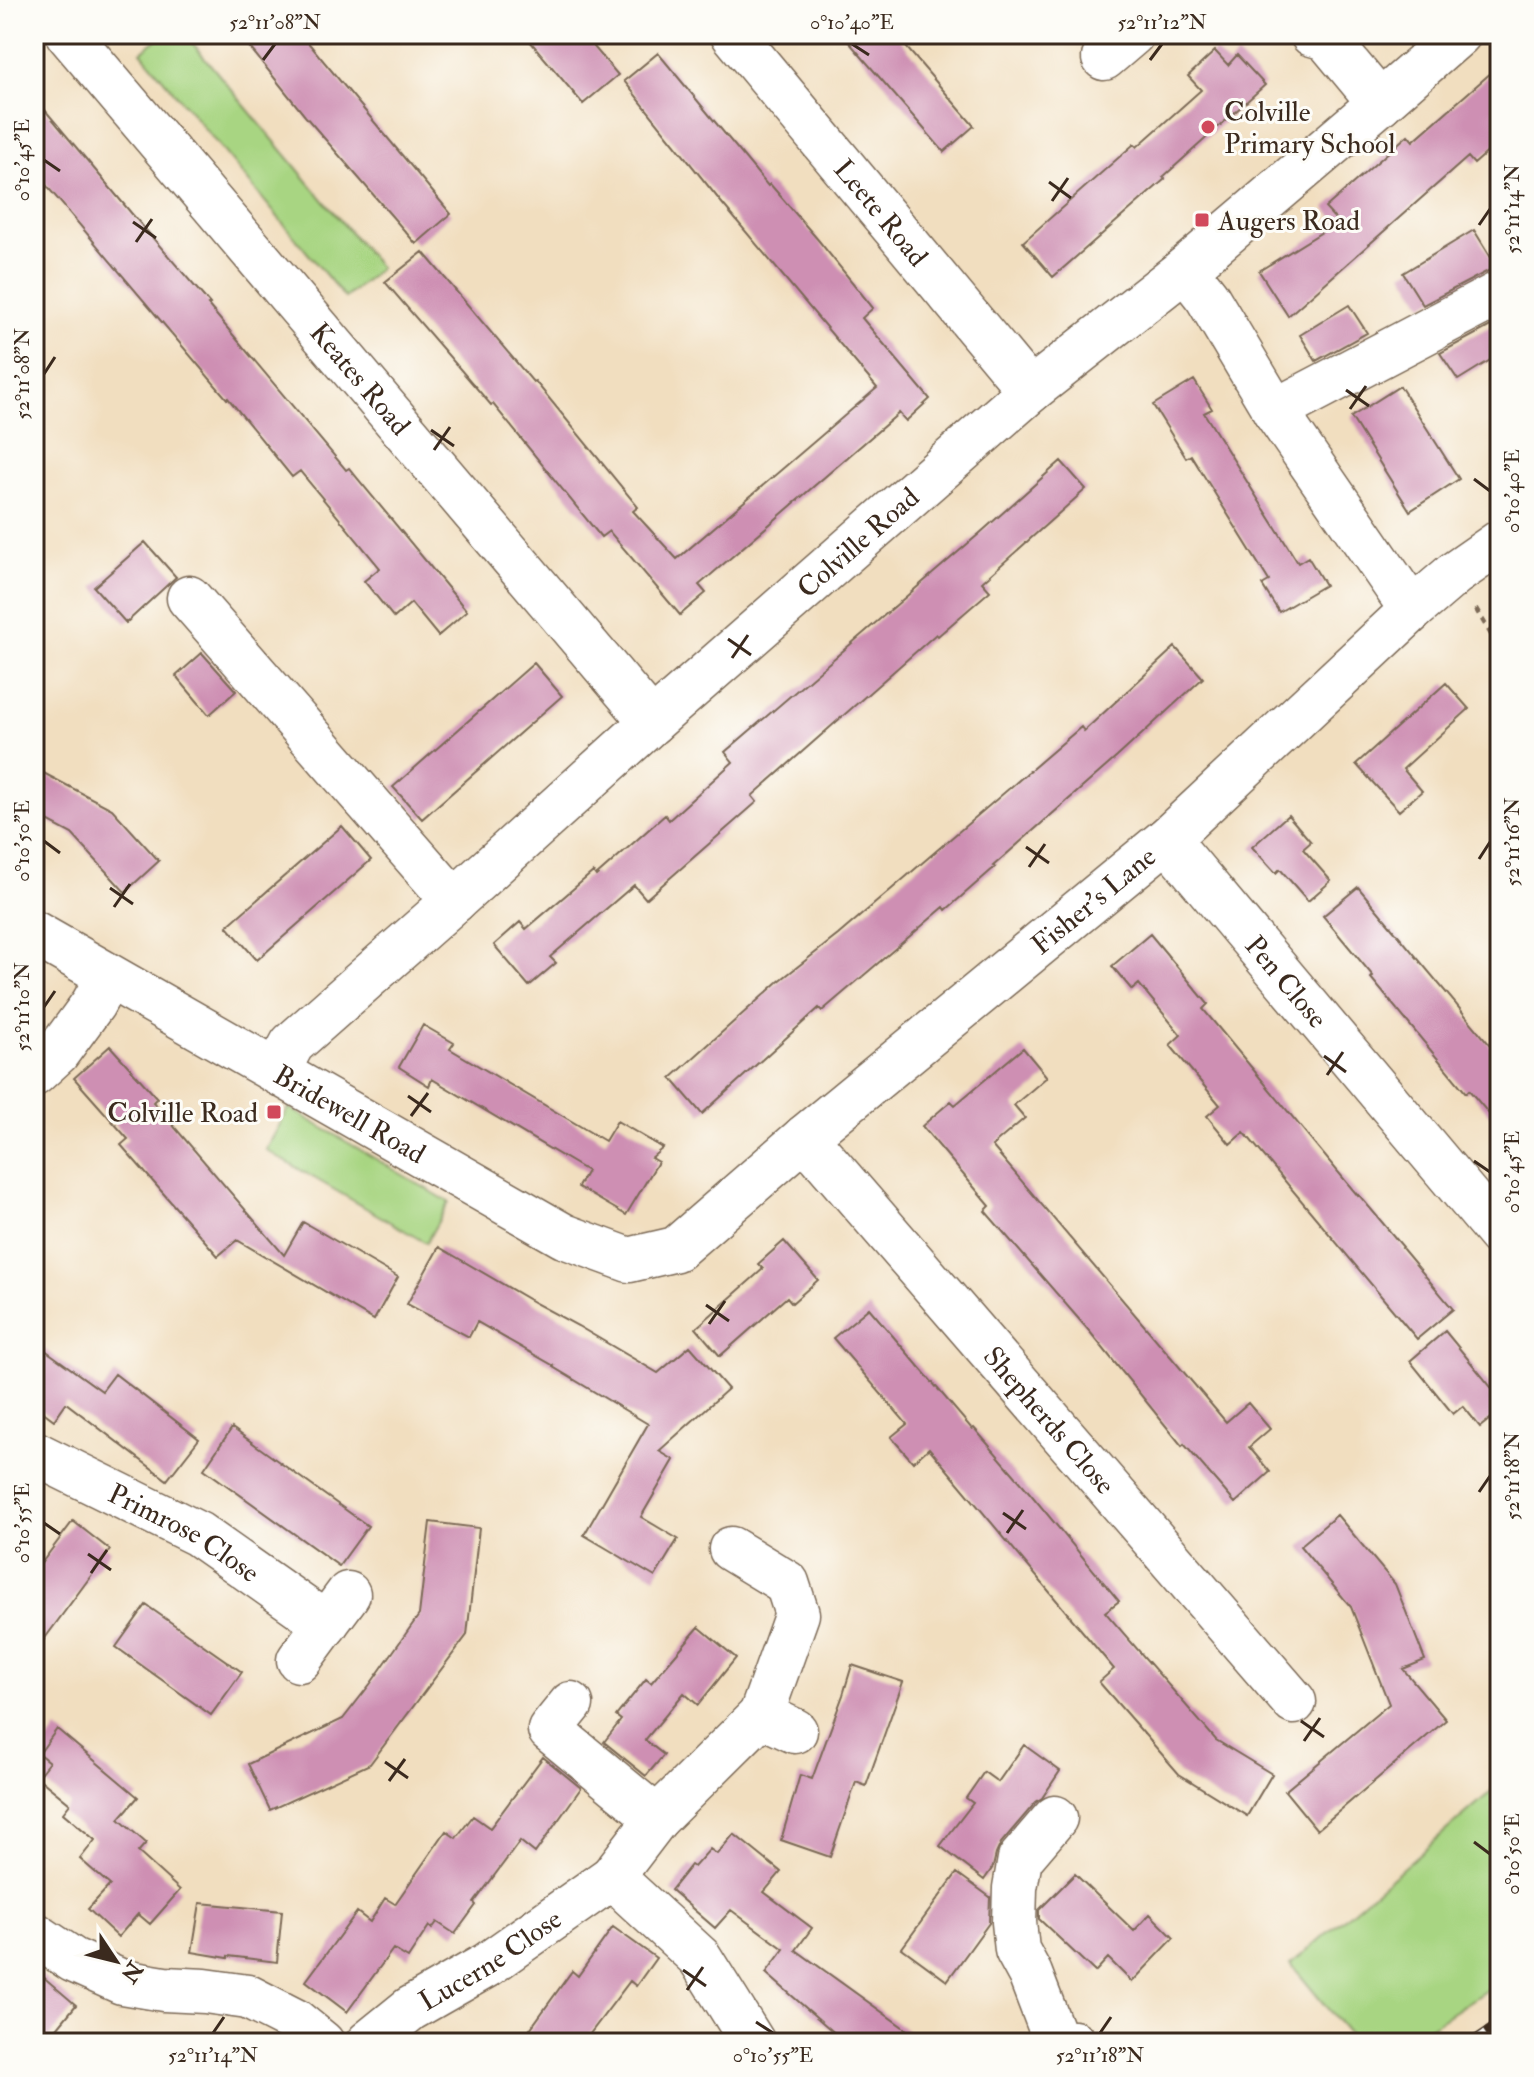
<svg xmlns="http://www.w3.org/2000/svg" width="1534" height="2077" viewBox="0 0 1534 2077" font-family="'IM FELL Double Pica',serif">
<style>
.green{fill:#a8d582;stroke:#728050;stroke-width:2}
.building{fill:#ce8fb3}
.lines{fill:none;stroke-linecap:round;stroke-linejoin:round}
.minor-casing{stroke:#7b6956;stroke-width:47}
.path{stroke:#7b6956;stroke-width:5;stroke-dasharray:6 6;stroke-linecap:butt}
.minor{stroke:#fff;stroke-width:44}
.rail-casing{stroke:#3b2a1e;stroke-width:9}
.rail{stroke:#fdfcf7;stroke-width:6;stroke-dasharray:18;stroke-linecap:butt}
.ticks{fill:none;stroke:#3b2a1e;stroke-width:3}
.poi-dot{fill:#d1495b;stroke:#fdfcf7;stroke-width:3}
.labels{text-anchor:middle;stroke-width:6;stroke-linejoin:round;paint-order:stroke}
.poi-label{font-size:28px;fill:#3b2a1e;stroke:#fdfcf7;text-anchor:start}
.street-label{font-size:28px;fill:#3b2a1e;stroke:#fdfcf7}
.neatline{fill:none;stroke:#3b2a1e;stroke-width:3}
.ticks-label{font-size:20px;text-anchor:middle;fill:#3b2a1e}
</style>
<rect width="100%" height="100%" fill="#fdfcf7"/>
<filter id="ink" filterUnits="userSpaceOnUse"><feTurbulence type="fractalNoise" baseFrequency=".0125" numOctaves="2"/><feDisplacementMap in="SourceGraphic" scale="16" xChannelSelector="R" yChannelSelector="G"/><feConvolveMatrix kernelMatrix="1 2 1 2 8 2 1 2 1" color-interpolation-filters="sRGB"/></filter>
<filter id="wash" filterUnits="userSpaceOnUse"><feTurbulence type="fractalNoise" baseFrequency=".006" numOctaves="4" result="noise"/><feDisplacementMap in="SourceGraphic" scale="32" xChannelSelector="R" yChannelSelector="G"/><feGaussianBlur stdDeviation="1.8" result="paint"/><feColorMatrix in="noise" values="0 0 0 0 0 0 0 0 0 0 0 0 0 0 0 0 0 1.4 0 .05"/><feComposite in="paint" operator="in"/></filter>
<g filter="url(#wash)">
<rect width="100%" height="100%" fill="#f1debf"/>
<path class="green" d="M164,34H185L380,268L345,298L141,52Z
M289,1108L449,1202L426,1243L266,1150Z
M1500,1784V1981L1406,2043H1356L1291,1964Z"/>
<g id="blocks">
<path class="building" d="M239,34H301L451,214L416,244L305,116Z
M524,34H583L618,75L583,104Z
M842,34H895L974,126L944,152Z
M1215,51L1228,65L1237,55L1265,85L1163,177L1165,179L1053,277L1023,242L1134,144L1137,147L1201,90L1188,76Z
M658,53L768,186L770,184L819,241L873,308L862,318L930,399L906,421L899,413L699,585L706,593L680,615L609,531L601,537L493,404L491,405L385,282L423,252L533,382L535,381L638,507L633,511L677,559L877,388L721,202L624,81Z
M1500,65V141L1474,164L1468,157L1288,316L1259,271L1338,222L1325,208L1408,135L1413,141Z
M34,97L132,214L210,304L208,305L346,470L349,468L467,611L438,636L411,603L394,618L364,581L380,568L300,471L292,477L228,398L227,399L34,171Z
M1474,230L1498,269L1488,271L1423,305L1403,273Z
M1349,305L1367,333L1316,361L1300,335Z
M1500,321V354L1458,380L1440,353Z
M1194,380L1212,409L1204,413L1298,563L1308,557L1325,585L1279,612L1262,585L1269,581L1191,455L1186,458L1153,405Z
M1400,386L1459,479L1410,511L1351,417Z
M1061,461L1086,489L982,582L990,591L938,636L936,634L752,796L757,802L646,899L634,885L550,957L556,963L529,986L494,945L520,922L526,929L593,872L596,876L665,815L669,820L733,762L725,752L979,534Z
M145,542L176,577L126,623L94,587Z
M1175,647L1203,678L1117,757L993,866L995,867L946,910L944,907L822,1011L819,1008L702,1114L671,1078L778,982L838,935L1081,727L1084,731Z
M202,653L236,691L209,715L176,676Z
M534,663L562,696L422,819L393,787Z
M1446,683L1469,709L1403,769L1422,791L1399,811L1356,764Z
M34,768L112,809L159,861L125,892L72,834L34,814Z
M1288,815L1311,842L1303,849L1331,881L1308,901L1280,869L1276,873L1252,847Z
M342,826L371,860L257,960L227,926Z
M1358,887L1500,1057V1127L1469,1090L1466,1093L1371,978L1373,976L1323,916Z
M1150,934L1208,1004L1203,1009L1358,1196L1359,1195L1403,1247L1402,1248L1453,1309L1417,1339L1244,1132L1230,1144L1207,1116L1220,1105L1170,1045L1181,1035L1139,984L1132,990L1112,966Z
M423,1025L454,1043L450,1049L605,1141L617,1121L663,1148L651,1158L658,1162L626,1215L578,1187L587,1171L432,1079L429,1086L399,1067Z
M110,1046L157,1098L153,1102L284,1255L303,1222L398,1277L374,1320L237,1240L218,1256L121,1145L128,1139L74,1078Z
M1023,1048L1047,1077L1014,1105L1025,1118L992,1146L1226,1422L1248,1403L1270,1429L1249,1447L1270,1472L1235,1503L1184,1444L1182,1446L1090,1332L985,1211L990,1206L922,1126L951,1101L955,1105Z
M784,1241L818,1280L792,1303L787,1297L720,1356L696,1328L763,1269L758,1264Z
M439,1247L535,1303L578,1326L658,1373L690,1346L728,1389L659,1451L674,1460L641,1517L678,1539L655,1577L584,1535L648,1424L553,1367L554,1366L477,1322L469,1337L407,1304Z
M869,1308L972,1429L974,1428L1024,1486L1119,1601L1105,1612L1216,1740L1272,1774L1247,1816L1179,1774L1099,1682L1114,1669L929,1448L913,1462L891,1437L907,1424L833,1338Z
M1445,1331L1500,1398V1411L1480,1427L1463,1406L1453,1414L1410,1361Z
M34,1342L102,1391L115,1374L199,1439L167,1480L66,1403L54,1420L34,1405Z
M232,1428L368,1526L339,1566L204,1469Z
M1337,1515L1395,1584L1425,1660L1403,1669L1446,1720L1317,1830L1285,1791L1389,1704L1351,1607L1300,1546Z
M73,1521L110,1550L34,1653V1573Z
M430,1522L479,1528L467,1635L370,1764L270,1810L248,1764L343,1719L371,1683L419,1615Z
M146,1605L242,1672L211,1715L116,1647Z
M699,1627L736,1658L698,1705L684,1693L645,1740L664,1755L646,1776L604,1742L621,1720L616,1716L646,1679L651,1683Z
M852,1665L903,1682L866,1786L856,1782L830,1857L781,1840L800,1775L812,1779L843,1695Z
M57,1729L138,1797L119,1819L146,1843L138,1852L180,1890L150,1924L138,1914L118,1937L88,1909L110,1885L80,1859L95,1840L63,1813L70,1804L37,1777L49,1762L39,1754Z
M1024,1745L1060,1771L1042,1798L1036,1802L1001,1843L996,1854L993,1867L984,1880L940,1846L973,1803L966,1798L984,1772L998,1782Z
M543,1757L581,1788L535,1853L520,1841L474,1903L476,1905L455,1934L437,1922L432,1929L429,1926L408,1958L393,1949L347,2012L306,1981L357,1912L370,1922L385,1898L395,1904L446,1831L456,1838L473,1816L490,1828Z
M734,1834L781,1872L764,1892L812,1928L796,1950L925,2043H846L766,1973L784,1949L731,1910L715,1928L671,1890L691,1865L694,1867L710,1849L717,1854Z
M957,1873L990,1897L989,1923L947,1981L902,1948Z
M1075,1874L1134,1931L1150,1914L1174,1938L1132,1982L1108,1958L1095,1972L1039,1919V1910Z
M200,1903L282,1911L277,1962L228,1956V1958L192,1952Z
M613,1927L656,1958L636,1986L630,1981L583,2043H520L572,1971L578,1976Z
M34,1969L76,2005L45,2043H34Z"/>
</g>
</g>
<g filter="url(#ink)">
<use href="#blocks" fill-opacity="0" stroke="#7b6956" stroke-width="2"/>
<g class="lines">
<defs>
<g id="minor">
<path id="s1" d="M68,34L652,722"/>
<path id="s2" d="M733,34L1030,391"/>
<path d="M1312,34L1326,38L1380,103"/>
<path d="M1104,58L1132,34"/>
<path d="M1185,269L1207,297L1275,411L1412,610"/>
<path d="M1275,411L1500,293"/>
<path d="M189,598L454,901"/>
<path id="s3" d="M1167,839L1500,1235"/>
<path id="s4" d="M34,933L564,1236L629,1260L676,1249L805,1137L1167,839L1412,610L1454,574L1500,542"/>
<path id="s5" d="M277,1072L292,1044L454,901L652,722L1030,391L1185,269L1380,103L1459,34"/>
<path d="M34,1074L57,1053L93,1004L108,977"/>
<path id="s6" d="M805,1137L1294,1702"/>
<path id="s7" d="M34,1453L198,1534L326,1624"/>
<path d="M731,1549L787,1583L797,1614L761,1715L795,1731"/>
<path d="M299,1660L348,1594"/>
<path d="M571,1704L550,1730L657,1818"/>
<path d="M1055,1818L1020,1859L1015,1888L1014,1922L1017,1950L1030,1974L1056,2042L1074,2043"/>
<path d="M612,1877L657,1818L761,1715"/>
<path d="M34,1934L73,1960L122,1982L164,1989L205,1991L248,1997L295,2021L322,2043"/>
<path id="s8" d="M368,2043L410,2009L487,1965L612,1877L700,1958L753,2043"/>
</g>
</defs>
<use href="#minor" class="minor-casing"/>
<path class="path" d="M1476,609L1500,649"/>
<use href="#minor" class="minor"/>
<defs>
<path id="rail" d="M1470,2043L1500,2023"/>
</defs>
<use href="#rail" class="rail-casing"/>
<use href="#rail" class="rail"/>
</g>
</g>
<path class="ticks" d="M852,44L869,55M263,60L275,44M1150,60L1162,44M44,160L60,171M1049,182L1071,198M1052,201L1068,178M133,222L156,238M1479,225L1490,209M136,242L152,219M44,374L55,357M1346,390L1369,406M1350,409L1366,386M431,430L454,446M434,450L450,427M1474,479L1490,491M728,639L751,655M732,658L748,635M44,841L60,853M1026,847L1049,863M1479,859L1490,842M1029,867L1045,844M110,888L133,904M114,907L130,884M44,1007L55,991M1324,1056L1346,1072M1327,1075L1343,1052M408,1096L431,1112M411,1116L428,1093M1474,1161L1490,1172M706,1305L729,1321M709,1324L725,1301M1479,1492L1490,1476M1003,1513L1026,1529M44,1523L60,1534M1007,1533L1023,1510M88,1554L111,1570M91,1573L107,1550M1301,1721L1324,1737M1304,1741L1320,1718M385,1762L408,1778M389,1781L405,1759M1474,1842L1490,1854M683,1970L706,1986M687,1990L703,1967M756,2022L773,2033M213,2033L224,2017M1100,2033L1111,2017"/>
<g class="poi-dot">
<circle cx="1208" cy="127" r="8"/>
<rect x="1194" y="212" width="16" height="16" rx="4"/>
<rect x="266" y="1104" width="16" height="16" rx="4"/>
</g>
<g class="labels">
<g class="poi-label">
<text x="1224" y="121">Colville<tspan x="1224" dy="32">Primary School</tspan></text>
<text x="1218" y="230">Augers Road</text>
<text x="258" y="1122" text-anchor="end">Colville Road</text>
</g>
<g class="street-label">
<text dy="10" stroke="none"><textPath href="#s2" startOffset="232">Leete Road</textPath></text>
<text dy="10" stroke="none"><textPath href="#s1" startOffset="452">Keates Road</textPath></text>
<text dy="10" stroke="none"><textPath href="#s5" startOffset="788">Colville Road</textPath></text>
<text dy="10" stroke="none"><textPath href="#s4" startOffset="1272">Fisher's Lane</textPath></text>
<text dy="10" stroke="none"><textPath href="#s3" startOffset="186">Pen Close</textPath></text>
<text dy="10" stroke="none"><textPath href="#s4" startOffset="364">Bridewell Road</textPath></text>
<text dy="10" stroke="none"><textPath href="#s6" startOffset="374">Shepherds Close</textPath></text>
<text dy="10" stroke="none"><textPath href="#s7" startOffset="170">Primrose Close</textPath></text>
<text dy="10" stroke="none"><textPath href="#s8" startOffset="148">Lucerne Close</textPath></text>
</g>
</g>
<rect width="1534" height="2077" fill="none" stroke="#fdfcf7" stroke-width="88"/>
<g transform="translate(116 1961) rotate(125)" stroke="#fdfcf7" stroke-width="6" paint-order="stroke">
<path d="M0-6L14 30L0 20L-14 30Z" fill="#3b2a1e"/>
<text y="-12" font-size="22" font-weight="bold" text-anchor="middle" fill="#3b2a1e">N</text>
</g>
<rect x="44" y="44" width="1446" height="1989" class="neatline"/>
<g class="ticks-label">
<text x="275" y="29">52°11'08"N</text>
<text x="852" y="29">0°10'40"E</text>
<text x="1162" y="29">52°11'12"N</text>
<text transform="translate(22 160) rotate(-90)" y="7">0°10'45"E</text>
<text transform="translate(1512 209) rotate(-90)" y="7">52°11'14"N</text>
<text transform="translate(22 374) rotate(-90)" y="7">52°11'08"N</text>
<text transform="translate(1512 491) rotate(-90)" y="7">0°10'40"E</text>
<text transform="translate(22 841) rotate(-90)" y="7">0°10'50"E</text>
<text transform="translate(1512 842) rotate(-90)" y="7">52°11'16"N</text>
<text transform="translate(22 1007) rotate(-90)" y="7">52°11'10"N</text>
<text transform="translate(1512 1172) rotate(-90)" y="7">0°10'45"E</text>
<text transform="translate(1512 1476) rotate(-90)" y="7">52°11'18"N</text>
<text transform="translate(22 1523) rotate(-90)" y="7">0°10'55"E</text>
<text transform="translate(1512 1854) rotate(-90)" y="7">0°10'50"E</text>
<text x="213" y="2062">52°11'14"N</text>
<text x="773" y="2062">0°10'55"E</text>
<text x="1100" y="2062">52°11'18"N</text>
</g>
</svg>
